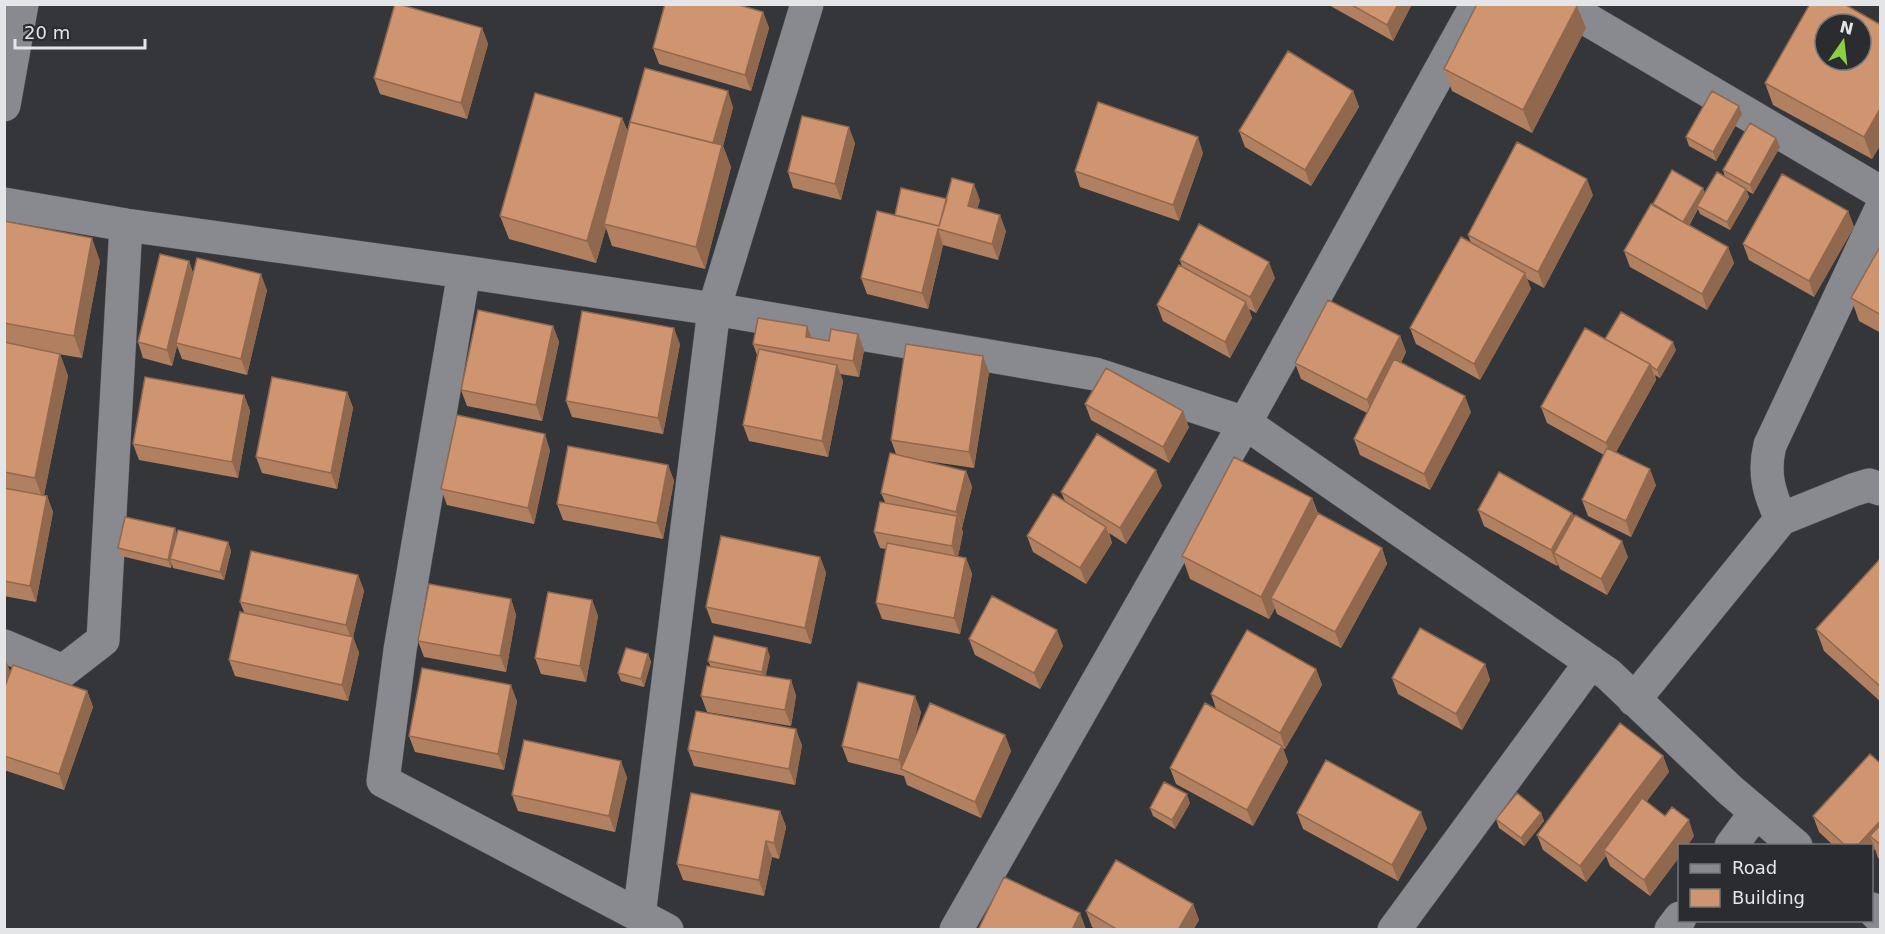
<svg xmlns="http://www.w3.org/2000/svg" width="1885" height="934" viewBox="0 0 1885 934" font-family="'DejaVu Sans',sans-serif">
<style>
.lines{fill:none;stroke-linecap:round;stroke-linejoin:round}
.minor-casing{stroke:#515255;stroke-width:34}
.minor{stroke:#898a8f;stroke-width:33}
.wall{fill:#b18060}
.shaded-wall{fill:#90684e}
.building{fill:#ce9570;stroke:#90684e;stroke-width:1.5;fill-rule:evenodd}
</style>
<rect width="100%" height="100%" fill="#35363a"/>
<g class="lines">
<defs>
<path id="minor" d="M1561,4L1880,192
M4,105L22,4
M4,204L126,225L464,272L400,650L383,781L667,930
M464,272L714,309L1095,374L1245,423L1608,674L1730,790L1796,846
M1781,519C1769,493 1763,473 1770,445L1880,211
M4,646L63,671L103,640L126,225
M1634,700L1781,519L1853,490L1869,485L1880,489
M1731,846L1756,812
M1872,909L1880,917
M639,916L714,309L807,4
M956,930L1245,423L1477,4
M1394,930L1591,662
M1671,930L1680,918"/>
</defs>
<use href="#minor" class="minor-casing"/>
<use href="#minor" class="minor"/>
</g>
<path class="wall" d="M1327,4H1412L1393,41Z
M1577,6L1586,28L1532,133L1452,91L1444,69Z
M763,12L769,28L751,91L659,64L653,48Z
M1881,25V144L1872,159L1773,105L1765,83Z
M482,28L488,44L467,119L380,94L374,78Z
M1353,91L1359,107L1311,186L1245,147L1239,131Z
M1739,106L1742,114L1716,161L1689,146L1686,137Z
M733,107L723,146L731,167L705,269L612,246L606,228L596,263L509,239L500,216L622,118L628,132Z
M1776,138L1780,147L1753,194L1746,190L1749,197L1730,230L1700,214L1698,209L1689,226L1728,247L1734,263L1707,310L1630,267L1624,251L1654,206L1653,204L1705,193L1725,177L1723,170Z
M855,143L841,200L793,188L788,172Z
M1203,153L1179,221L1080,187L1075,171Z
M1593,195L1544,288L1527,279L1531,289L1480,380L1416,344L1410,328L1471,243L1468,235Z
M980,200L977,209L1006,231L998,260L943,245L928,309L867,294L861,278L895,215Z
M1848,211L1854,227L1814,297L1749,260L1743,244Z
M4,221L100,261L82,358L58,354H60L68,376L44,495L47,496L53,512L36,602L4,596Z
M1881,245V333L1859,321L1851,298Z
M1180,260L1275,278L1256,313L1249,309L1252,318L1230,358L1163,321L1157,305L1182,267Z
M189,261L193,273L267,290L247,375L182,359L177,346L172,366L143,358L138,342Z
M553,326L559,342L542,421L467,406L461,390Z
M807,326L812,338L864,350L859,377L840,374L843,381L828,457L749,441L743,425L757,355L753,344Z
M1400,336L1406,352L1401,363L1471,412L1430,490L1360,455L1354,439L1367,413L1301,379L1295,363Z
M680,344L663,434L572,417L566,401Z
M1676,350L1660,378L1655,375L1656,380L1616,452L1656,485L1631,537L1588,516L1582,500L1604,455L1547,423L1541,407Z
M989,372L974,468L920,460L966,471L972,487L962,528L961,527L963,532L958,556L966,558L972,574L960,634L882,619L876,603L886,549L880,548L874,532L885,502L881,493L896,454L891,440Z
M347,392L353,408L337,489L262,473L256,457Z
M244,395L250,411L238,478L139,460L133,444Z
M1085,404L1189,427L1169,463L1091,420Z
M550,450L534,524L447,505L441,489Z
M668,465L674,481L663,539L563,520L557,504Z
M1162,486L1126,544L1109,533L1112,543L1086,584L1033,552L1027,536L1065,501L1061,492Z
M1312,498L1318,513L1382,548L1387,564L1341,648L1277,614L1275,608L1269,619L1190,579L1182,556Z
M1478,510L1572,513L1574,516L1628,557L1607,595L1560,569L1558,564L1557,566L1484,526Z
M177,534L228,542L231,551L224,580L173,568L172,564L171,568L121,556L118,548Z
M820,557L826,573L811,644L712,623L706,607Z
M1881,558V702L1824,651L1816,629Z
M358,575L364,591L353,637L359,653L348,701L235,676L229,660L244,612L240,602Z
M511,599L516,615L506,672L424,657L418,641Z
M592,600L598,616L586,682L541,674L535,658Z
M969,639L1063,646L1040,689L975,655Z
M648,654L651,662L644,687L621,681L618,673Z
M770,656L765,676L791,680L796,696L791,726L707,712L701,696L711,667L708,661Z
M1485,664L1490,680L1462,730L1398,694L1392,678Z
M1316,669L1322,685L1285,749L1283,748L1288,762L1253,826L1176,784L1170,768L1216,709L1211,694Z
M4,689L87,691L93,707L64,790L4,770Z
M517,701L504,770L415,752L409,736Z
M921,712L914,741L1005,735L1011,751L981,818L907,785L904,776L848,762L842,746Z
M802,745L795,785L694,766L688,750Z
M1663,756L1669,772L1646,802L1694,836L1687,846H1680V856L1650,896L1610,866L1606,856L1586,882L1543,850L1537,835Z
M1881,764V860L1878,858L1875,849L1872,852V846H1834L1819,832L1813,816Z
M627,777L615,832L518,811L512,795Z
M1190,803L1175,829L1153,816L1150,808Z
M780,811L786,827L779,859L772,857L764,896L683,880L677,864Z
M1297,813L1427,828L1398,881L1303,829Z
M1541,813L1544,821L1524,846L1499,828L1496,819Z
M1193,904L1199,920L1193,930H1096L1092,927L1086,911Z"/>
<path class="shaded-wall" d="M1398,4H1412L1393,41L1387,25Z
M1577,6L1586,28L1532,133L1523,110Z
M763,12L769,28L751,91L745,75Z
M482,28L488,44L467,119L461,103Z
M728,91L733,107L723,146L731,167L705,269L696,247L713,145Z
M1353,91L1359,107L1311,186L1305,170Z
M1739,106L1742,114L1716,161L1713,152Z
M1881,107V144L1872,159L1864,137Z
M622,118L631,140L604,224L606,228L596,263L587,241Z
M849,127L855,143L841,200L835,184Z
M1198,137L1203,153L1179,221L1173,205Z
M1776,138L1780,147L1753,194L1750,185Z
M1587,179L1593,195L1544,288L1538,272Z
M974,184L980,200L973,222L968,206Z
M1703,188L1706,196L1697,206L1698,209L1686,230L1683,222Z
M1746,189L1749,197L1730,230L1727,222Z
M1848,211L1854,227L1814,297L1809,281Z
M1000,215L1006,231L998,260L992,244Z
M938,229L943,245L928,309L922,293Z
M92,238L100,261L82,358L74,336Z
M1728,247L1734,263L1707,310L1702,294Z
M189,261L194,277L176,343L177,346L172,366L167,350Z
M1269,262L1275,278L1256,313L1250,297Z
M1525,273L1531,289L1480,380L1474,364Z
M261,274L267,290L247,375L241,359Z
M1246,302L1252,318L1230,358L1225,342Z
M553,326L559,342L542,421L536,405Z
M807,326L813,341L806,337Z
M674,328L680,344L663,434L658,418Z
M858,334L864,350L859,377L853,361Z
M1400,336L1406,352L1373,416L1367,400Z
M1673,342L1676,350L1660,378L1657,370Z
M60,354L68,376L43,500L35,478Z
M983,356L989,372L974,468L969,452Z
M1650,364L1656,380L1612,459L1606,443Z
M837,365L843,381L828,457L822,441Z
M347,392L353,408L337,489L331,473Z
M244,395L250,411L238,478L232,462Z
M1465,396L1471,412L1430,490L1424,474Z
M1183,411L1189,427L1169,463L1163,447Z
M545,434L550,450L534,524L528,508Z
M668,465L674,481L663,539L657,523Z
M1650,469L1656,485L1631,537L1626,521Z
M1156,470L1162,486L1126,544L1120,528Z
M966,471L972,487L962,528L956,512Z
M47,496L53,512L36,602L30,586Z
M1312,498L1320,520L1271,598L1275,608L1269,619L1261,597Z
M1572,513L1578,529L1554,553L1558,564L1557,566L1551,550Z
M957,516L963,532L957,562L952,546Z
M1106,527L1112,543L1086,584L1080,568Z
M175,528L178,537L170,559L172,564L171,568L168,560Z
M1622,541L1628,557L1607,595L1601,579Z
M228,542L231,551L224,580L220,572Z
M1382,548L1387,564L1341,648L1335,632Z
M820,557L826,573L811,644L805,628Z
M966,558L972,574L960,634L954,618Z
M358,575L364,591L353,637L359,653L348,701L342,685L352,641L346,625Z
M511,599L516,615L506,672L500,656Z
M592,600L598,616L586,682L580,666Z
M1057,630L1063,646L1040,689L1034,673Z
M767,648L770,656L765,680L762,672Z
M648,654L651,662L644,687L641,679Z
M4,655L10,671L4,688Z
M1485,664L1490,680L1462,730L1456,714Z
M1316,669L1322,685L1285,749L1280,733Z
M791,680L796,696L791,726L785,710Z
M511,685L517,701L504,770L498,754Z
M87,691L93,707L64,790L59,774Z
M915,696L921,712L906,771L902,770L899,760Z
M796,729L802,745L795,785L789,769Z
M1005,735L1011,751L981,818L975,802Z
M1282,746L1288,762L1253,826L1247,810Z
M1663,756L1669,772L1608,853L1604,850L1606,856L1586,882L1580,866Z
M621,761L627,777L615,832L609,816Z
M1187,794L1190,803L1175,829L1172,820Z
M780,811L786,827L779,859L774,843Z
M1421,812L1427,828L1398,881L1392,865Z
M1541,813L1544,821L1524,846L1521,838Z
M1689,820L1694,836L1687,846H1680V856L1650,896L1644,880Z
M1881,820V842L1870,836L1875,849L1872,852V846H1857Z
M766,841L772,857L764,896L759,880Z
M1193,904L1199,920L1193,930H1178Z
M1080,913L1086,929L1072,930Z"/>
<path class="building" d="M395,4H398L482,28L461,103L374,78Z
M665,4H736L763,12L745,75L653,48Z
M1350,4H1398L1387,25Z
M1477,4H1575L1577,6L1523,110L1444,69Z
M1810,4H1844L1881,25V107L1864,137L1765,83ZM1825,24H1861V60H1825Z
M1288,51L1353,91L1305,170L1239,131Z
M645,68L728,91L713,143L630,122Z
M1712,91L1739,106L1713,152L1686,137Z
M535,93L622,118L587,241L500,216Z
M1098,102L1198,137L1173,205L1075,171Z
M802,116L849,127L835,184L788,172Z
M630,122L722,145L696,247L604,224Z
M1750,123L1776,138L1750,185L1723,170Z
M1517,142L1587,179L1538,272L1468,235Z
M1672,170L1703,188L1683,222L1653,204Z
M1717,172L1746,189L1727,222L1697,206Z
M1782,174L1848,211L1809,281L1743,244Z
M952,178L974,184L968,206L1000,215L992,244L938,229L922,293L861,278L877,211L939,226Z
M901,188L947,199L939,226L895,215Z
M1651,204L1728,247L1702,294L1624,251Z
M4,221L92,238L74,336L4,323Z
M1199,224L1269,262L1250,297L1180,260Z
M1461,237L1525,273L1474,364L1410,328Z
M1881,245V315L1851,298Z
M160,254L189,261L167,350L138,342Z
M197,258L261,274L241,359L176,343Z
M1179,265L1246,302L1225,342L1157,305Z
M1328,300L1400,336L1367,400L1295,363Z
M478,310L553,326L536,405L461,390Z
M582,311L674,328L658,418L566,401Z
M1621,312L1673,342L1657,370L1652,367L1650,364L1605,339Z
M758,318L807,326L806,337L829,341L831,329L858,334L853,361L753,344Z
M1585,328L1650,364L1606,443L1541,407Z
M4,342L60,354L35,478L4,472Z
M906,344L983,356L969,452L891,440Z
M759,349L837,365L822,441L743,425Z
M1394,359L1465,396L1424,474L1354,439Z
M1106,368L1183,411L1163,447L1085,404Z
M145,377L244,395L232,462L133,444Z
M272,377L347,392L331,473L256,457Z
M457,415L545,434L528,508L441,489Z
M1097,434L1156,470L1120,528L1061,492Z
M568,446L668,465L657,523L557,504Z
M1607,448L1650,469L1626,521L1582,500Z
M890,453L966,471L956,512L881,493Z
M1234,457L1312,498L1261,597L1182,556Z
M1499,472L1572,513L1551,550L1478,510Z
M4,488L47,496L30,586L4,581Z
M1053,494L1106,527L1080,568L1027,536Z
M880,502L957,516L952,546L874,532Z
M1318,513L1382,548L1335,632L1271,598Z
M1575,515L1622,541L1601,579L1554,553Z
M125,517L175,528L168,560L118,548Z
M178,530L228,542L220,572L170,559Z
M721,536L820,557L805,628L706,607Z
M887,543L966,558L954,618L876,603Z
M251,551L358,575L346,625L240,602Z
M1881,558V687L1816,629Z
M429,584L511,599L500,656L418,641Z
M548,592L592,600L580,666L535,658Z
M992,596L1057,630L1034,673L969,639Z
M240,612L353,637L342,685L229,660Z
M1420,628L1485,664L1456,714L1392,678Z
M1247,630L1316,669L1280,733L1211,694Z
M714,636L767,648L762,672L708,661Z
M626,648L648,654L641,679L618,673Z
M13,665L87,691L59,774L4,756V689Z
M707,666L791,680L785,710L701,696Z
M422,668L511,685L498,754L409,736Z
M858,682L915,696L899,760L842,746Z
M930,703L1005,735L975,802L901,769Z
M1205,703L1282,746L1247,810L1170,768Z
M696,711L796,729L789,769L688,750Z
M1620,723L1663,756L1580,866L1537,835Z
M524,740L621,761L609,816L512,795Z
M1870,754L1881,764V820L1857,846H1846L1813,816Z
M1326,760L1421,812L1392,865L1297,813Z
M1164,782L1187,794L1172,820L1150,808Z
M691,793L780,811L774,843L766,841L759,880L677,864Z
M1517,793L1541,813L1521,838L1496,819Z
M1642,798L1665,816L1672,807L1689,820L1644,880L1604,850Z
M1881,824V845L1870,836Z
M1116,860L1193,904L1178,930H1118L1086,911Z
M1004,877L1080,913L1072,930H978Z"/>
<rect width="1885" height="934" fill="none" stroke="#e4e5e7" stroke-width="12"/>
<rect x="1678" y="844" width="195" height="78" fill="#2b2c30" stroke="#757679" stroke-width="1.5"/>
<rect x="1690" y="864" width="30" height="9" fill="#898a8f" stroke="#757679" stroke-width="1.5"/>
<text x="1732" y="874" font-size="18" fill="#e4e5e7">Road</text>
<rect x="1690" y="889" width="30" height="18" fill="#ce9570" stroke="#757679" stroke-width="1.5"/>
<text x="1732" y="904" font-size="18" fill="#e4e5e7">Building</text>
<g transform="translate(1843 42) rotate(14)"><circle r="28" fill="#2b2c30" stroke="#757679" stroke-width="1.5"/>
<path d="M0-4.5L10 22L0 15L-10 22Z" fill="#8ece43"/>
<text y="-9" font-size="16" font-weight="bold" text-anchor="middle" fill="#e4e5e7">N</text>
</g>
<path d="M15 39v9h130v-9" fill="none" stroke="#e4e5e7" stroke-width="3"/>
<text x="24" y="39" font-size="18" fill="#e4e5e7" stroke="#2b2c30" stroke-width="4.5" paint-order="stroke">20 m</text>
</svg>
